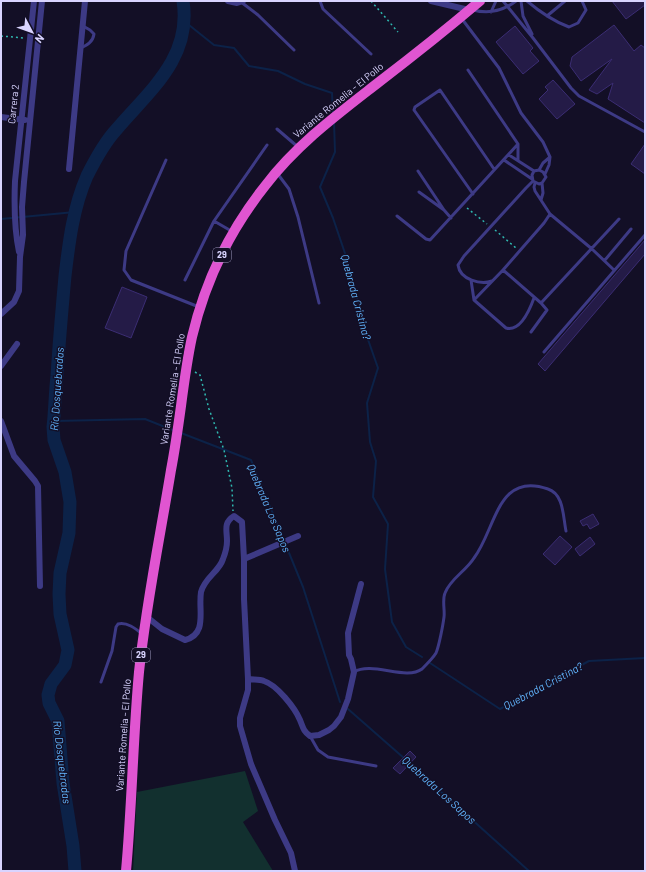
<svg xmlns="http://www.w3.org/2000/svg" width="646" height="872" viewBox="0 0 646 872" font-family="Barlow,sans-serif">
<style>
.green{fill:#12302f}
.lines{fill:none;stroke-linecap:round;stroke-linejoin:round}
.stream{stroke:#0c2248;stroke-width:2}
.river{stroke:#0c2248;stroke-width:13}
.building{fill:#241b47;stroke:#3b2d73}
.path{stroke:#2fb8b0;stroke-width:1.5;stroke-dasharray:2 3;stroke-linecap:butt}
.service{stroke:#3d3a85;stroke-width:3}
.minor{stroke:#3d3a85;stroke-width:6}
.trunk{stroke:#e055d1;stroke-width:10}
.labels{text-anchor:middle;stroke-width:3;stroke-linejoin:round;paint-order:stroke}
.shield{fill:#130f26;stroke:#9e99be;stroke-width:1}
.shield-label{font-size:9px;font-weight:bold;fill:#d9d4ff}
.street-label{font-size:10px;fill:#d9d4ff;stroke:#130f26}
.water-label{font-size:11px;font-style:italic;fill:#62b6ff;stroke:#130f26}
</style>
<rect width="100%" height="100%" fill="#130f26"/>
<path class="green" d="M245,771L258,811L243,822L273,871H133L137,792Z"/>
<g class="lines">
<path class="stream" d="M184,21L214,45L234,48L249,66L278,71L305,84L332,93L333,114
M334,122L335,152L320,187L333,218L350,268L365,331L378,368L367,403L370,442L376,461L373,497L388,524L385,569L392,622L406,647L422,657
M1,219L75,212
M54,421L145,419L175,431
M181,433L251,460L303,587L340,702
M430,663L500,709L589,661L645,658
M348,709L405,759
M408,762L529,871"/>
<path class="river" d="M75,871L73,846L63,783L58,721L49,703L48,695L51,684L65,665L68,650L60,614L59,594L60,573L69,533L70,502L65,472L54,440L53,427C55,410 55,393 57,376C59,343 62,309 65,276C69,242 73,208 87,176C95,160 104,143 116,130C149,91 192,58 183,1"/>
</g>
<path class="building" d="M612,1H645V5L626,19Z
M614,25L634,51L641,45L645,48V123L608,99L613,83L597,94L589,90L612,59L581,81L570,66L572,57Z
M515,26L533,48L530,51L539,61L523,74L496,42Z
M553,80L575,104L557,119L539,99L548,90L545,87Z
M645,144V174L631,164Z
M645,240V254L545,371L538,364Z
M122,287L147,297L131,338L105,328Z
M593,514L599,524L590,529L587,524L583,526L580,521Z
M560,536L572,547L555,565L543,554Z
M590,537L595,544L580,556L575,549Z
M410,751L416,757L400,774L393,768Z"/>
<g class="lines">
<path class="path" d="M371,1L398,32
M1,36L24,38
M467,208L487,224
M495,230L516,248
M195,372L200,375L209,409L224,450L232,488L233,511"/>
<path class="service" d="M320,1L323,9L371,54
M503,1L533,38L571,88L579,96L645,132
M521,1L523,16L532,34
M527,1C540,12 553,21 569,27L578,23L586,10L582,1
M241,2L258,15L294,50
M473,10C488,14 503,11 516,1
M491,12L496,1
M547,16L565,1
M462,19L499,68L521,113L543,142L550,157L549,165L545,174
M81,48C87,45 93,42 94,34L90,30L83,26
M468,70L518,144V160
M277,129L298,147
M509,155L534,171L539,170L543,172L546,177L542,183L539,184L533,181L532,175L534,171
M166,160L126,251L124,270L131,280L199,307
M504,160L532,179
M539,170L543,163L550,157
M418,171L444,210
M277,173L289,189L298,217L319,303
M535,183L534,187L535,191L550,214L592,249L614,270
M419,192L444,210L451,218
M473,194L414,110L415,107L440,90L494,169
M541,200L543,193L542,183
M397,216L426,239L430,240L518,144
M214,221L233,232
M605,260L631,229
M503,270L541,303L619,219
M185,280L214,221L267,145
M471,280L474,300L506,328C521,332 530,309 534,298
M492,281C481,285 460,280 458,265L464,256L526,188L533,181
M474,300L503,270L544,223L550,214
M531,332L547,310L541,303
M544,352L645,235
M354,672C372,661 406,681 422,669C426,665 433,658 436,653C439,646 443,625 444,617C445,610 442,600 445,593C450,579 466,571 474,558C496,529 497,471 548,489C564,494 563,517 566,531
M101,682L112,651L116,627L118,624C127,622 135,628 142,634
M310,736L318,750L328,757L376,766"/>
<path class="minor" d="M228,1L237,3L243,1
M431,1L469,10
M1,117L25,120
M69,169L85,1
M19,252C14,228 14,205 15,181L34,1
M1,314L14,302L19,291L20,257L23,235L22,207L24,182L42,1
M1,366L17,344
M1,421L14,456L35,481L38,486L40,586
M244,559L298,536
M147,617L162,629L185,640C208,634 198,610 201,592C205,577 219,572 223,559C225,554 227,547 227,541C227,530 223,523 234,516L242,522L244,559V599L248,679V690L240,718V726L251,764L275,820L291,853L295,871
M248,679C253,680 259,679 264,681C277,685 295,708 300,720C303,727 303,731 310,736L319,735L329,730L334,726L341,717L348,699L354,672L351,659L349,655L348,633L361,584"/>
<path class="trunk" d="M126,871C132,805 133,738 139,672C146,604 160,537 171,470C175,449 178,428 181,406C184,383 187,360 192,337C205,282 230,230 265,186C297,144 338,114 379,82C413,56 447,29 480,1"/>
</g>
<g class="labels">
<g class="shield">
<rect x="213" y="248" width="18" height="14" rx="3"/>
<rect x="132" y="648" width="18" height="14" rx="3"/>
</g>
<g class="shield-label">
<text x="222" y="258">29</text>
<text x="141" y="658">29</text>
</g>
<g class="street-label">
<text transform="translate(338 100) rotate(-39)" y="4">Variante Romelia - El Pollo</text>
<text transform="translate(13 104) rotate(-84)" y="4">Carrera 2</text>
<text transform="translate(172 389) rotate(-81)" y="4">Variante Romelia - El Pollo</text>
<text transform="translate(123 735) rotate(-86)" y="4">Variante Romelia - El Pollo</text>
</g>
<g class="water-label">
<text transform="translate(356 297) rotate(75)" y="4">Quebrada Cristina?</text>
<text transform="translate(57 389) rotate(-86)" y="4">Río Dosquebradas</text>
<text transform="translate(269 508) rotate(67)" y="4">Quebrada Los Sapos</text>
<text transform="translate(543 686) rotate(-28)" y="4">Quebrada Cristina?</text>
<text transform="translate(62 762) rotate(83)" y="4">Río Dosquebradas</text>
<text transform="translate(439 790) rotate(42)" y="4">Quebrada Los Sapos</text>
</g>
</g>
<rect width="646" height="872" fill="none" stroke="#d9d4ff" stroke-width="4"/>
<g transform="translate(32 32) rotate(131)" stroke="#130f26" stroke-width="3" paint-order="stroke">
<path d="M0-3L7 15L0 10L-7 15Z" fill="#d9d4ff"/>
<text y="-6" font-size="11" font-weight="bold" text-anchor="middle" fill="#d9d4ff">N</text>
</g>
</svg>
